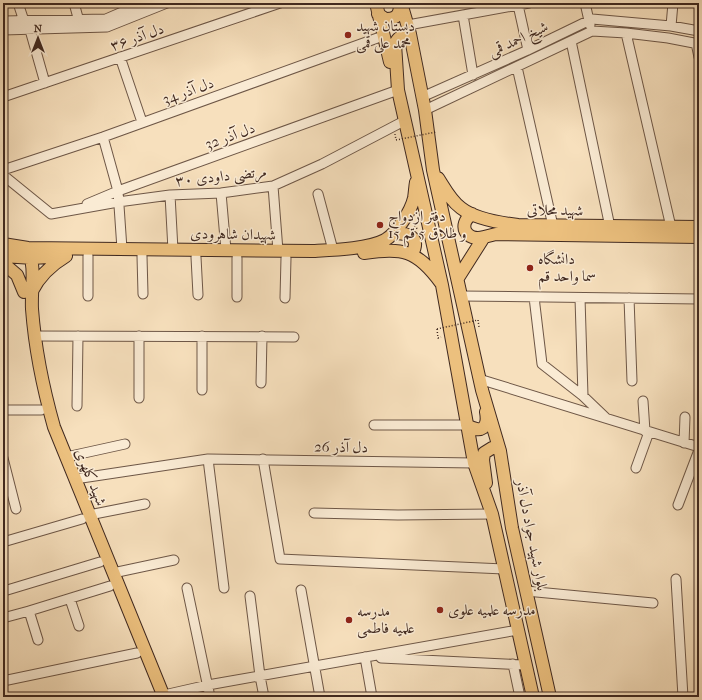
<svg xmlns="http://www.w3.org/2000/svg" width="702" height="700" viewBox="0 0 702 700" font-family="'IM FELL French Canon',Amiri,serif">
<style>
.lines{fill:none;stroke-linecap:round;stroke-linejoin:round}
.minor-casing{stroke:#6e5747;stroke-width:11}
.major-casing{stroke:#402920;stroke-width:14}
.path{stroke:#402920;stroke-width:1.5;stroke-dasharray:1 2;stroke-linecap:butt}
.minor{stroke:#faebd4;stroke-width:9}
.major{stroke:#ecc07e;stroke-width:12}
.path-bridge{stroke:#402920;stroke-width:1.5;stroke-dasharray:1 2;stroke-linecap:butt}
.poi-dot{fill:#8f2418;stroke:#faebd4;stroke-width:1.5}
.labels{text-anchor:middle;stroke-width:3;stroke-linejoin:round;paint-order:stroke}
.poi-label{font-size:15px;fill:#402920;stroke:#faebd4;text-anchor:start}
.street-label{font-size:15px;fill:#402920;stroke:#faebd4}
</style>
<rect width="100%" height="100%" fill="#f7e0bd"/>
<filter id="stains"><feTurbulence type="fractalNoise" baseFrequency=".005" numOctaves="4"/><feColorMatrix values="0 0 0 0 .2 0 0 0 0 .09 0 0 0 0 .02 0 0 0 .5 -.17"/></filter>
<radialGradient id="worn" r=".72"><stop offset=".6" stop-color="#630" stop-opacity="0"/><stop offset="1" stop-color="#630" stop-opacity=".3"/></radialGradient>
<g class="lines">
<defs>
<path id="minor" d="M18,3L24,21
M74,3L80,25
M585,3L590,25
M518,5L528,50
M463,15L473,75
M3,21L106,19L143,3
M408,25L529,3
M671,26L673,3
M3,30L107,27L167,3
M30,30L45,83
M626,33L671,227
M571,41L610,227
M696,43L699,57
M120,57L142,122
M517,67L553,226
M3,97L280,3
M422,97L528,50L592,19L671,26L699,31
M425,110L592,31L626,33L668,38L699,44
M103,137L118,191L122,249
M3,170L103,137L383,36
M3,175L51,214L118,202L170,195L221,193L273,186L322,164L404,121
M273,186L278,251
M221,193L226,250
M318,194L333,250
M170,195L173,250
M87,204L118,191L398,90
M88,256V296
M142,256L143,294
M196,257L198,295
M237,258V297
M461,296L699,299
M534,297L542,364L583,396L606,418
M285,298L286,258
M580,298L583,396
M629,298L632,381
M35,336L294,337
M479,379L699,447
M261,383L262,336
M202,390V336
M139,398V336
M643,401L645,431
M77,406L78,336
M3,410H41
M374,425H467
M684,443L685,417
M66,457L125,444
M3,458L16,509
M208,459L224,588
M263,459L280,559L504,569
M636,468L649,432
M75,479L208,459L474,463
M678,505L699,450
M314,513L398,515L492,514
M89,515L145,504
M3,542L82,519
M113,573L174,560
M676,579L683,697
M187,588L210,697
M301,590L320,697
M4,591L100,562
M526,591L653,603
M250,596L260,676L264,697
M70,599L79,626
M29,611L38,640
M3,618L29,611L110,586
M365,657L372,697
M381,658L526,665
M513,664L520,697
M3,681L137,653
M164,695L208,685L518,630"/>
<path id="major" d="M376,3L390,62
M401,3L410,34L425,110L433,170L482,390L500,451L512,528L550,697
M378,14L385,19C397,19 400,15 400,3
M410,34C402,35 398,37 395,44L398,90L442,285L474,463L492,514L533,697
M438,178C445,189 451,201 461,208C475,219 501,223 518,225L699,227
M472,214C457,225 466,242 484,237
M394,233C408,233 421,237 412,254
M3,244L28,248L313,251C333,250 368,249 385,240C397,233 411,211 414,198C415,193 415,187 416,182
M28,248C36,267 31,289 32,309C35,349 43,388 54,427L164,697
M364,253C403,248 416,249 441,283
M3,256L33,258L62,256
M3,263L17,275L24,292
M458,278L484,237L496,234L699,237
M32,291C40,275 51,265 66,256
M467,425C481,434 489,428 486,412
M486,483L483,460L484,453L492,448H496L500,451"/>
</defs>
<use href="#minor" class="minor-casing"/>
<use href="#major" class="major-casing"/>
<path class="path" d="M395,134L396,140
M413,223L418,230
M478,320L479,327L478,328
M437,329L438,338L441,337"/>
<use href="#minor" class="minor"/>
<use href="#major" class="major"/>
<path class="path-bridge" d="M396,140L436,132
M437,329L478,320"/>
</g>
<g class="poi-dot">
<circle cx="348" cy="35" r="4"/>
<circle cx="380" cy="225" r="4"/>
<circle cx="530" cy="268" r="4"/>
<circle cx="440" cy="610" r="4"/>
<circle cx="349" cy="620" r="4"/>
</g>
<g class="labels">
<g class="poi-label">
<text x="356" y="31">دبستان شهید<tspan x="356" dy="17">محمد علی قمی</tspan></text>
<text x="388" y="221">دفتر ازدواج<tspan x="388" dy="17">15 و طلاق 5 قم</tspan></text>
<text x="538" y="264">دانشگاه<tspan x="538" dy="17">سما واحد قم</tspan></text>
<text x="448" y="615">مدرسه علمیه علوی</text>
<text x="357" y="616">مدرسه<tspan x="357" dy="17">علمیه فاطمی</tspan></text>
</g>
<g class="street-label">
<text transform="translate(137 37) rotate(-19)" y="5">دل آذر ۳۶</text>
<text transform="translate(518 39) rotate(-25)" y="5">شیخ احمد قمی</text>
<text transform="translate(188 91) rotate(-20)" y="5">دل آذر 34</text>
<text transform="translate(230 136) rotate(-20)" y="5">دل آذر 32</text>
<text transform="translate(221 176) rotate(-6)" y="5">۳۰ مرتضی داودی</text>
<text transform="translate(555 210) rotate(1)" y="5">شهید محلاتی</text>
<text transform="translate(233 234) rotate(1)" y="5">شهیدان شاهرودی</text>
<text transform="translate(341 447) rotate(1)" y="5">دل آذر 26</text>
<text transform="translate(91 477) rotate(68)" y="5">شهید کلهری</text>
<text transform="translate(532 535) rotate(79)" y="5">بلوار شهید جواد دل آذر</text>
</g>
</g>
<rect width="702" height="700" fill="none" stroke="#f7e0bd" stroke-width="16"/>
<rect x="4" y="4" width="694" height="692" fill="none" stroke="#402920" stroke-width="2"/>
<rect x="8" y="8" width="686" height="684" fill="none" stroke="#402920"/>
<g transform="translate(38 38)" stroke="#faebd4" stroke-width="3" paint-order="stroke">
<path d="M0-3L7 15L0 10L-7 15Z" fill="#402920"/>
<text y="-6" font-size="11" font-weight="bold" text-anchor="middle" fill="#402920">N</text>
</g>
<rect width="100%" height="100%" filter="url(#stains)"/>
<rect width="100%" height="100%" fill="url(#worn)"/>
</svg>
